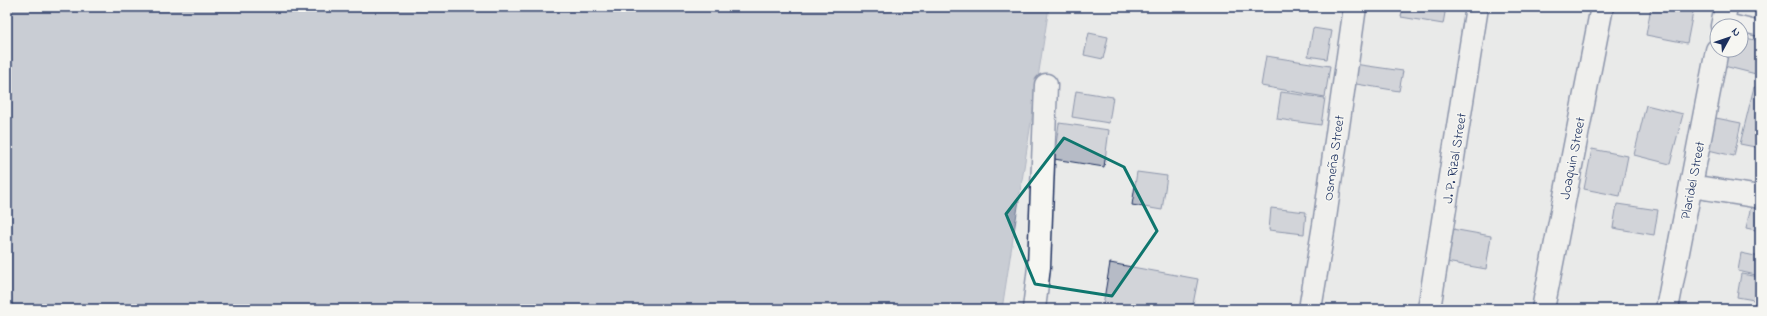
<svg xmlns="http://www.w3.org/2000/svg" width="1767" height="316" viewBox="0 0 1767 316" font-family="'Indie Flower',sans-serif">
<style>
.water{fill:#a2aaba;stroke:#6c7995}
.building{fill:#b6bbc6;stroke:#1b2f5e}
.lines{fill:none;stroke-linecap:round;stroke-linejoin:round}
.service-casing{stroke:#1b2f5e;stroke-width:17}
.minor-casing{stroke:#1b2f5e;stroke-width:25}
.secondary-casing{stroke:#1b2f5e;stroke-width:25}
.service{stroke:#f6f6f2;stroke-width:14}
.minor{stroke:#f6f6f2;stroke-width:22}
.secondary{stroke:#f6f6f2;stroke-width:22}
.marked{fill:none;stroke:#0f766e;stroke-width:3;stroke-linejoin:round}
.labels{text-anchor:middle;stroke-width:3;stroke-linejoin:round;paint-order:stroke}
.street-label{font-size:14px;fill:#1b2f5e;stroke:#f6f6f2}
</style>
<rect width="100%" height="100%" fill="#e9eae9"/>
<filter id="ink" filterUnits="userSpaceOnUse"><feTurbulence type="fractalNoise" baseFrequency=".025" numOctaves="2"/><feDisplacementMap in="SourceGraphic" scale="8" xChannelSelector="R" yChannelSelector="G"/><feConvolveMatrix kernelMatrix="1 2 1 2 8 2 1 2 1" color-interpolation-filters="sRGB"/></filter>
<g filter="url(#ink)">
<path class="water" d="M7,7H1049L1002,309H7Z"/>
<path class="building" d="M1403,7H1446L1443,24L1401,17Z
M1651,7H1694L1687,43L1646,35Z
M1313,28L1332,31L1327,59L1308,56Z
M1089,33L1108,37L1103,59L1084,55Z
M1741,37L1760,41V75L1724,66L1727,50H1741Z
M1266,56L1330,66L1325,97L1261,86Z
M1354,64L1403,71L1399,91L1350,83Z
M1754,87L1760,89V148L1740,144Z
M1076,91L1113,97L1109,123L1072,117Z
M1281,92L1325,98L1321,125L1277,119Z
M1646,105L1683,114L1670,164L1634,155Z
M1711,117L1741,123L1734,156L1704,149Z
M1059,123L1109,130L1104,167L1054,159Z
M1592,149L1628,156L1620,196L1584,189Z
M1137,172L1167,176L1162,210L1132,205Z
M1617,204L1658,210L1654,235L1613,228Z
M1751,206L1760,208V231L1746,228Z
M1271,208L1306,212L1304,234L1269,230Z
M1452,229L1491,236L1486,269L1446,262Z
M1741,253L1760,257V276L1738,271Z
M1110,263L1198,279L1192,309H1125L1103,305Z
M1741,274L1760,277V301L1737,297Z"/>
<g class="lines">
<defs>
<path id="service" d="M1723,20L1760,29"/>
<path id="minor" d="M1722,26L1726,7
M1691,186L1760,197
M1034,309L1039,267L1046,85
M1310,309L1324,225L1355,7
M1543,309L1602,7
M1667,309L1717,50"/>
<path id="secondary" d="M1429,309L1477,7"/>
</defs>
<use href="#service" class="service-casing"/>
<use href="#minor" class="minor-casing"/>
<use href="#secondary" class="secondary-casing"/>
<use href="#service" class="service"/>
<use href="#minor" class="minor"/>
<use href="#secondary" class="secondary"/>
</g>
</g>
<path d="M0 0H1767V316H0ZM1064,138L1124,167L1157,231L1112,296L1035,284L1006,214Z" fill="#e9eae9" fill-opacity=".55" fill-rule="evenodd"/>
<path class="marked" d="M1064,138L1124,167L1157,231L1112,296L1035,284L1006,214Z"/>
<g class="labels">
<g class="street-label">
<text transform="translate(1333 158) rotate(-82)" y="5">Osmeña Street</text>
<text transform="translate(1454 158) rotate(-81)" y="5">J. P. Rizal Street</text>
<text transform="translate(1572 158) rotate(-79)" y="5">Joaquin Street</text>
<text transform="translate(1692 180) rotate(-79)" y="5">Plaridel Street</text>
</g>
</g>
<rect width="1767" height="316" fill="none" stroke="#f6f6f2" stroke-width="24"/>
<rect x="12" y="12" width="1743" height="292" fill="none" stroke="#1b2f5e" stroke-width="1.5" filter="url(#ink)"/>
<g transform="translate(1729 38) rotate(50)"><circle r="19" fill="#f6f6f2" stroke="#9ea6b7"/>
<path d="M0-3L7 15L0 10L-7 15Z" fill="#1b2f5e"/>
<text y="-6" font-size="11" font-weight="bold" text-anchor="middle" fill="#1b2f5e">N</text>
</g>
</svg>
